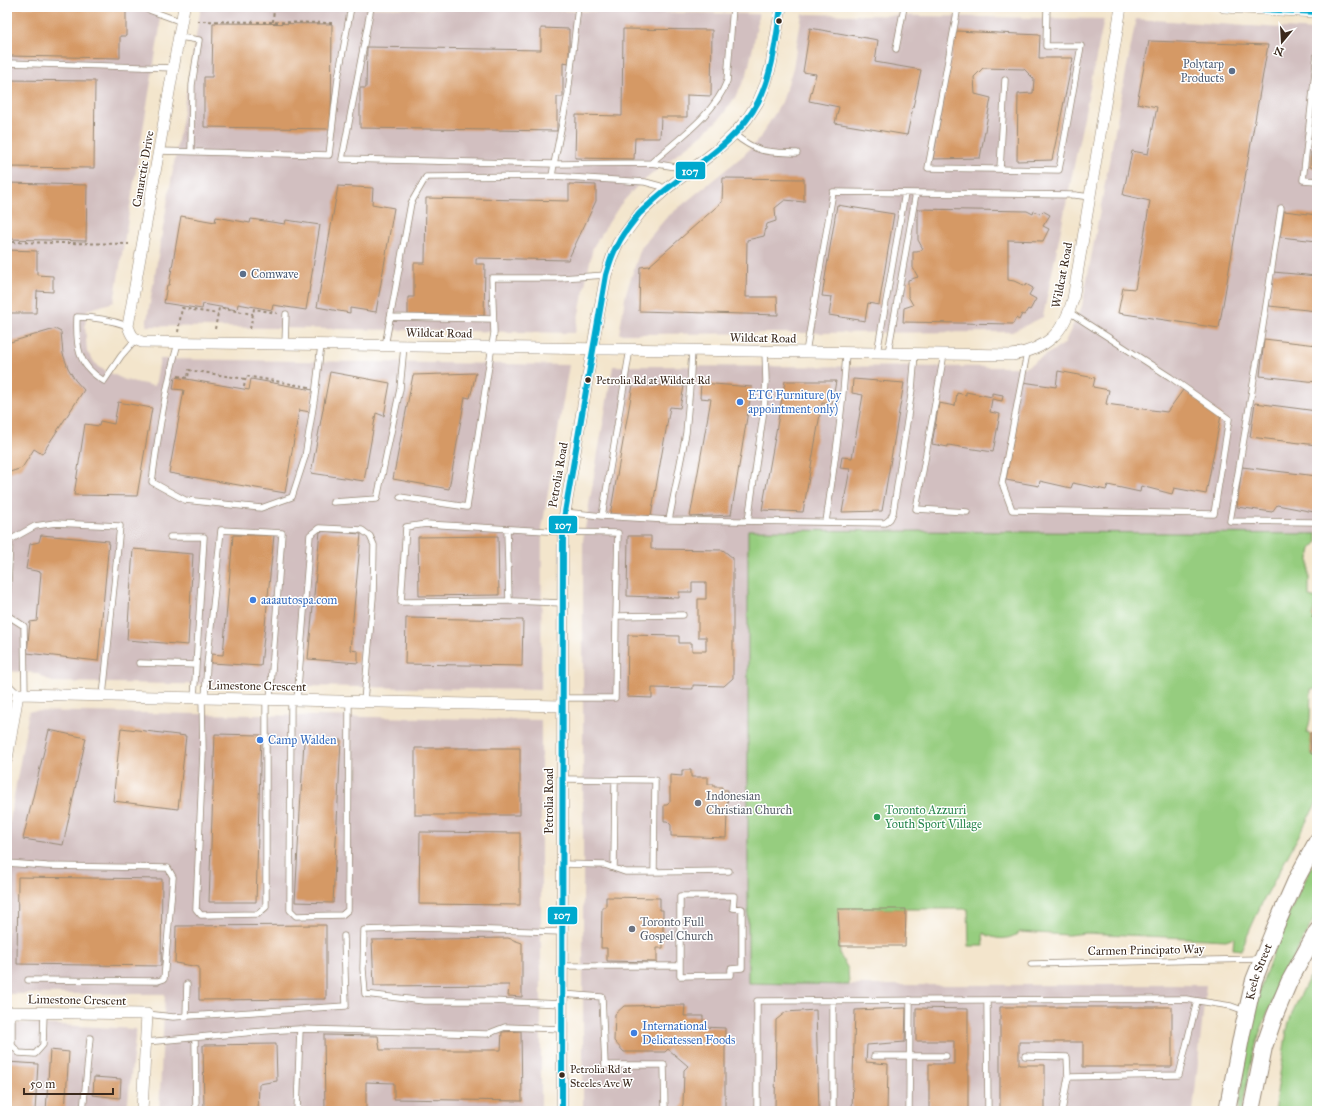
<svg xmlns="http://www.w3.org/2000/svg" width="1324" height="1118" viewBox="0 0 1324 1118" font-family="'IM FELL Great Primer',serif">
<style>
.industrial{fill:#d2bfc0}
.green{fill:#96cd7f;stroke:#687c4e}
.building{fill:#d59965}
.lines{fill:none;stroke-linecap:round;stroke-linejoin:round}
.lane-casing{stroke:#978875;stroke-width:7}
.street-casing{stroke:#978875;stroke-width:12}
.secondary-casing{stroke:#978875;stroke-width:18}
.path{stroke:#978875;stroke-width:2;stroke-dasharray:3 3;stroke-linecap:butt}
.lane{stroke:#fff;stroke-width:5.5}
.street{stroke:#fff;stroke-width:11}
.secondary{stroke:#fff;stroke-width:16}
.bus-1-casing{stroke:#fff;stroke-width:9}
.bus-1{stroke:#00a9ce;stroke-width:6}
.bus-dot{fill:#3b2a1e;stroke:#fff;stroke-width:1.5}
.service-dot{fill:#5c6f8a;stroke:#fff;stroke-width:1.5}
.shop-dot{fill:#3f7fe0;stroke:#fff;stroke-width:1.5}
.worship-dot{fill:#6b7280;stroke:#fff;stroke-width:1.5}
.leisure-dot{fill:#2e9e5b;stroke:#fff;stroke-width:1.5}
.labels{text-anchor:middle;stroke-width:3;stroke-linejoin:round;paint-order:stroke}
.bus-label{font-size:11px;fill:#3b2a1e;stroke:#fff;text-anchor:start}
.service-label{font-size:12px;fill:#4e5e75;stroke:#fff;text-anchor:end}
.street-label{font-size:12px;fill:#3b2a1e;stroke:#fff}
.shop-label{font-size:12px;fill:#366cbe;stroke:#fff;text-anchor:start}
.worship-label{font-size:12px;fill:#5b616d;stroke:#fff;text-anchor:start}
.leisure-label{font-size:12px;fill:#27864d;stroke:#fff;text-anchor:start}
.line-badge{stroke:#fff;stroke-width:1.5}
.badge-label{font-size:11px;text-anchor:middle;font-weight:bold;fill:#fff}
</style>
<rect width="100%" height="100%" fill="#fff"/>
<filter id="ink" filterUnits="userSpaceOnUse"><feTurbulence type="fractalNoise" baseFrequency=".025" numOctaves="2"/><feDisplacementMap in="SourceGraphic" scale="8" xChannelSelector="R" yChannelSelector="G"/><feConvolveMatrix kernelMatrix="1 2 1 2 8 2 1 2 1" color-interpolation-filters="sRGB"/></filter>
<filter id="wash" filterUnits="userSpaceOnUse"><feTurbulence type="fractalNoise" baseFrequency=".012" numOctaves="4" result="noise"/><feDisplacementMap in="SourceGraphic" scale="16" xChannelSelector="R" yChannelSelector="G"/><feGaussianBlur stdDeviation="0.9" result="paint"/><feColorMatrix in="noise" values="0 0 0 0 0 0 0 0 0 0 0 0 0 0 0 0 0 1.4 0 .05"/><feComposite in="paint" operator="in"/></filter>
<g filter="url(#wash)">
<rect width="100%" height="100%" fill="#f3e5cc"/>
<path class="industrial" d="M7,7H159L160,28L114,302L87,310L85,325L87,352L98,367L125,380L155,386L160,359L569,365L542,529L541,690L52,682L36,673L7,671Z
M201,7H315L759,14L753,47L747,74L736,96L721,117L704,133L637,186L620,205L593,247L575,333L146,326Z
M802,14L1104,19L1043,317L1012,332L619,334L626,293L641,248L666,218L744,155L759,139L782,102L793,68Z
M1136,19L1317,30V534L748,530V983L849,985H1206L1193,1111H583V540L613,366L1026,367L1064,344L1082,306Z
M29,711L541,720V1111H159L165,994H7V836Z
M20,1023L136,1029L127,1111H7V1028Z"/>
<path class="green" d="M748,530L1317,534V543L1311,549L1309,558V597L1317,599L1312,617L1317,618V689H1311L1310,720L1307,733H1310L1311,754H1317V802L1261,905L1241,950L1233,949L1234,937L1226,940L1086,933L1068,935L1020,932C1008,941 996,940 983,933L984,946H969L968,909H838L840,955L848,969L849,985L748,983Z
M1317,857V913L1281,981L1260,1032L1253,1055L1241,1111H1238L1253,1009L1278,939L1299,892Z
M1317,961V1111H1274L1287,1030L1292,1013Z"/>
<g id="blocks">
<path class="building" d="M7,7H115L126,11V36H120V58L7,56Z
M213,23L332,24L331,129L204,127V77H212Z
M541,28L569,29V63L563,62V97H557V131L360,128V88H366L367,47L541,50Z
M810,28L878,40L875,62L921,70L907,135L835,123L839,107L809,101L816,74L803,72Z
M623,29L712,30L711,96L687,95V117H661L660,138H635L634,159L575,158L576,115L622,116Z
M956,31L1040,35L1039,58H1073L1052,160L1017,161L1018,94L1033,93L1034,79L1024,69L983,68L974,77L975,94L991,98L980,158L933,159Z
M1149,41L1268,45L1219,328L1118,313L1123,288L1135,289L1150,201L1123,195L1132,151L1148,154L1157,107L1137,103Z
M7,80L95,81L94,168L7,167Z
M1316,109H1317V132H1314Z
M1311,152H1317V168L1310,167Z
M723,178L804,179V202L785,200L775,208L776,221L767,224L764,236L747,240L746,297H777L778,315L639,311L640,267L649,266L722,202Z
M7,183L87,185L86,241L7,239Z
M569,184L596,185V201L568,260L476,258V264H485L484,316L408,315V297H414V263H425L426,198L569,201Z
M338,186L373,188L372,204L394,208L376,312L350,308V313L317,307Z
M837,205L894,214L879,305L868,303L865,321L829,315L832,297L822,296Z
M918,209L1027,211L1033,214L1034,211L1040,214L1043,211L1050,215L1043,226L1049,229L1043,241L1008,240V280L1014,281L1025,286L1026,284L1033,288L1029,295L1036,299L1030,310L1028,309L1024,315L1022,314L1019,320L1016,318L1013,324L903,322L904,308L913,305L908,296V280L918,277L913,268V252H917L923,249L918,240Z
M1284,211L1317,215V241L1280,237Z
M181,216L215,222L216,217L250,223L251,219L285,224L286,220L320,225L306,310L273,305L272,310L238,304L237,310L203,304L202,309L164,303L167,285H169Z
M7,250L37,251V275L53,276V292L37,291L36,313H7Z
M1273,272L1317,276V311L1269,306Z
M55,329L61,332L63,354L68,368L75,380L84,390L42,454L34,449L22,468L7,473V343Z
M1264,339L1317,345V382L1260,376Z
M1058,371L1095,378L1093,387L1109,390L1106,404L1167,412L1183,390L1221,415L1206,494L1174,488L1172,494L1141,486L1140,492L1108,485L1106,490L1073,483L1071,488L1040,481L1039,486L1006,480L1023,382L1056,387Z
M330,372L390,383L384,416L376,413L364,481L311,473Z
M476,373L470,398L465,397L449,489L393,479L413,375Z
M175,377L249,390L251,379L313,390L310,412L299,410L285,493L169,473L184,390L173,389Z
M853,379L904,383L882,511L842,512L850,469L840,468L842,457L852,458L863,395L852,393Z
M785,381H836L832,404L822,403L803,512L762,510Z
M701,383L752,387L731,515L690,517L711,399L700,398Z
M633,385L684,386L680,408L670,407L651,516L610,515Z
M966,392L992,397V393L1003,395L1002,401L992,399L990,412L1000,414L993,452L948,445V447L932,444L939,403L955,406L957,393L966,395Z
M118,402L152,408L137,496L74,495L85,424L99,426L100,421L114,424Z
M1255,403L1317,411V445L1250,437Z
M1242,467L1317,476V508L1314,512L1277,505L1272,512L1237,507Z
M320,531L361,534L350,650L358,651V663L308,659Z
M41,535L109,541L98,661L27,653L30,622L37,621L41,572L26,569L30,544L39,542Z
M233,535H274L261,666L211,663V654L223,655Z
M498,536L499,595L419,596L418,537Z
M628,536H651V549L723,550L733,558V678L724,686L693,685V689L652,688V698L627,697L628,635L679,636V643H692V651H706V637H698V599H706V582H692V592H679V598L627,596Z
M133,549L193,554L188,645L127,640Z
M1317,602V618L1312,617Z
M406,618L523,620L522,666L405,664Z
M121,728L186,736L178,809L113,801Z
M49,730L86,738L63,845L23,839Z
M1310,733H1317V754H1311Z
M215,734L261,735L256,902H209Z
M304,740H341L333,903L295,902Z
M415,748H520V815H415Z
M682,770H691V777H708V784H714V787H722V790H728L726,838L671,836V825L667,821H664V805H667L670,802V775L682,776Z
M420,832L520,833V905L419,904Z
M18,877L162,879L161,966L17,964Z
M606,897L660,898V910H663V948H657V962L607,961V948H601L602,907H606Z
M838,909H906L905,946H840Z
M326,925V999L199,1000V967L175,963L176,926Z
M508,938L522,943V997L508,996L509,985L374,986L372,940Z
M685,1005L684,1016H703V1027L725,1028V1108H738V1111H677L683,1105L684,1070L688,1066L668,1049L665,1052H624L614,1041L615,1014L624,1006Z
M1000,1007H1172V1067H1083V1042H1019V1065H1045V1111H1000Z
M906,1008L905,1042L867,1045L866,1062L888,1064L887,1111H852L855,1010Z
M916,1008L968,1009V1111H929V1064H954V1041H916Z
M816,1010L819,1111H775L776,1020L786,1012Z
M521,1031L522,1101L394,1099V1083L366,1082V1111H325L324,1035L378,1036L380,1050H501L502,1032Z
M276,1044L277,1081L259,1084L258,1111H204L203,1045Z
M50,1050L69,1052L65,1111H46Z
M7,1062L38,1064L35,1111H7Z
M94,1077L121,1079L120,1098L93,1095Z
M1122,1108L1149,1109V1111H1122Z"/>
</g>
</g>
<g filter="url(#ink)">
<use href="#blocks" fill-opacity="0" stroke="#978875" stroke-width="1"/>
<g class="lines">
<defs>
<path id="lane" d="M141,7L182,22
M371,7L342,159L554,164L568,94L578,7
M958,7L928,168L1059,170L1081,46H1046L1047,7
M179,37L199,40L192,85L191,151
M896,49L904,7
M1317,54L1303,180L1317,181
M7,63L174,68
M734,134C758,154 768,152 797,153
M159,151L329,155L338,78L351,7
M651,163L676,167L688,172
M1000,169L1005,80
M552,176L554,164L651,163C677,140 715,114 727,81L733,7
M1281,208L1263,325L1230,521L1317,522
M390,317L493,319
M128,326C111,320 95,317 77,317C76,346 77,365 104,381L121,356L135,340
M178,343C165,389 158,434 152,482L185,500L261,508L292,497L305,457L315,395L321,345
M285,344L286,314
M385,346L411,203L426,177L552,176L645,182L660,186L665,190
M806,352L833,192L1075,195L1090,197
M877,353L905,193
M888,353L916,193
M1027,353L1002,483L1012,510L1214,514L1229,419L1170,377L1069,312
M944,354L916,509L967,512
M400,497L467,507L494,333L492,278H561L606,275
M333,502L377,499L400,389L404,346
M564,512L602,516L669,520L885,523L890,519L893,513L912,389L915,354
M602,516L630,349
M669,520L686,433L690,386L692,350
M748,521L764,409L766,381L765,351
M826,522C834,466 843,409 846,353
M507,529L509,601
M170,537H204L194,698
M562,603L513,601L401,602L406,527L426,524L563,532L618,533L616,616L683,615
M7,605L10,540L35,526L55,523L120,526L103,696
M7,615L24,626L25,694
M139,663L196,665
M7,679L8,684L18,694
M202,698L203,753L196,909L201,915L258,914L266,907V699
M205,698L207,665L221,530L282,533L270,699
M562,698H615L616,616
M291,700L290,910L296,916L342,915L348,910L349,701
M297,700L310,535L319,528L362,530L370,536L374,545L373,597L364,701
M562,779L655,780L654,872L729,871
M7,863L47,866L168,868L173,877L164,979L158,981L28,980
M562,864L605,865L625,872H654
M614,868L615,780
M1031,964L1260,959
M562,966H680V896H734L733,908L742,909V968L731,969V975L680,976V966
M562,994L602,997L605,1065H664L665,1111
M833,1000V1111
M987,1000L988,1111
M562,1004L491,1001H424L365,994L363,969L364,930L423,928L562,932
M12,1012V1045L19,1053L35,1054L43,1045L44,1013
M147,1014L173,1017L346,1006L344,936
M186,1016L187,984
M195,1038L196,1111
M146,1042L265,1031L299,1029L487,1034L505,1027L562,1029
M874,1056H946
M1025,1056L1067,1057L1068,1077L1179,1075L1197,1001
M83,1111L90,1038
M297,1111L300,1029
M757,1111V1001L1186,999L1231,1006L1245,1011
M909,1111L910,1000
M1062,1111L1068,1077"/>
<path id="street" d="M184,7L128,326C131,335 133,339 142,342L1012,355C1047,349 1064,333 1073,299L1121,7
M1224,7L1317,12
M7,759L18,694L562,706
M7,1012L147,1014L142,1111
M562,1111L563,524L595,334L606,275L613,254L618,243L640,213L665,190L717,150L734,134L747,119L758,102L766,83L771,65L781,7"/>
<g id="secondary">
<path id="s1" d="M1227,1111L1242,1033L1254,980L1274,930L1297,878L1317,841"/>
<path d="M1251,1111L1264,1047L1275,1015L1289,982L1317,931"/>
</g>
</defs>
<use href="#lane" class="lane-casing"/>
<use href="#street" class="street-casing"/>
<use href="#secondary" class="secondary-casing"/>
<path class="path" d="M197,21L333,23
M273,22L274,7
M7,242L129,244
M215,329L219,308L253,314
M250,329L254,309L277,313
M178,332L182,308L218,314
M178,376L188,378L189,370L245,379
M244,387L246,376L309,387"/>
<use href="#lane" class="lane"/>
<use href="#street" class="street"/>
<use href="#secondary" class="secondary"/>
<defs>
<path id="bus-1" d="M1224,7L1317,12
M562,1111L563,524L606,275C609,265 612,253 618,244C623,233 632,223 639,214C644,209 650,204 655,199C689,168 736,145 758,102C773,73 776,39 781,7"/>
</defs>
<use href="#bus-1" class="bus-1-casing"/>
<use href="#bus-1" class="bus-1"/>
</g>
</g>
<g class="bus-dot">
<circle cx="779" cy="21" r="3.5"/>
<circle cx="588" cy="380" r="3.5"/>
<circle cx="562" cy="1075" r="3.5"/>
</g>
<g class="service-dot">
<circle cx="1232" cy="71" r="4"/>
<circle cx="243" cy="274" r="4"/>
</g>
<g class="shop-dot">
<circle cx="740" cy="402" r="4"/>
<circle cx="253" cy="600" r="4"/>
<circle cx="260" cy="740" r="4"/>
<circle cx="634" cy="1033" r="4"/>
</g>
<g class="worship-dot">
<circle cx="698" cy="803" r="4"/>
<circle cx="632" cy="929" r="4"/>
</g>
<circle class="leisure-dot" cx="877" cy="817" r="4"/>
<g class="labels">
<g class="bus-label">
<text x="596" y="384">Petrolia Rd at Wildcat Rd</text>
<text x="570" y="1073">Petrolia Rd at<tspan x="570" dy="14">Steeles Ave W</tspan></text>
</g>
<g class="service-label">
<text x="1224" y="68">Polytarp<tspan x="1224" dy="14">Products</tspan></text>
<text x="251" y="278" text-anchor="start">Comwave</text>
</g>
<g class="street-label">
<text transform="translate(143 169) rotate(-80)" y="4">Canarctic Drive</text>
<text transform="translate(1062 275) rotate(-79)" y="4">Wildcat Road</text>
<text transform="translate(439 333) rotate(1)" y="4">Wildcat Road</text>
<text transform="translate(763 338) rotate(1)" y="4">Wildcat Road</text>
<text transform="translate(558 475) rotate(-80)" y="4">Petrolia Road</text>
<text transform="translate(257 686) rotate(1)" y="4">Limestone Crescent</text>
<text transform="translate(549 801) rotate(-90)" y="4">Petrolia Road</text>
<text transform="translate(1146 950) rotate(-1)" y="4">Carmen Principato Way</text>
<text dy="4" stroke="none"><textPath href="#s1" startOffset="143">Keele Street</textPath></text>
<text transform="translate(77 1000) rotate(1)" y="4">Limestone Crescent</text>
</g>
<g class="shop-label">
<text x="748" y="399">ETC Furniture (by<tspan x="748" dy="14">appointment only)</tspan></text>
<text x="261" y="604">aaaautospa.com</text>
<text x="268" y="744">Camp Walden</text>
<text x="642" y="1030">International<tspan x="642" dy="14">Delicatessen Foods</tspan></text>
</g>
<g class="worship-label">
<text x="706" y="800">Indonesian<tspan x="706" dy="14">Christian Church</tspan></text>
<text x="640" y="926">Toronto Full<tspan x="640" dy="14">Gospel Church</tspan></text>
</g>
<g class="leisure-label">
<text x="885" y="814">Toronto Azzurri<tspan x="885" dy="14">Youth Sport Village</tspan></text>
</g>
</g>
<g class="line-badge">
<rect x="675" y="161" width="31" height="19" rx="4" fill="#00a9ce"/>
<rect x="548" y="515" width="30" height="19" rx="4" fill="#00a9ce"/>
<rect x="547" y="906" width="31" height="19" rx="4" fill="#00a9ce"/>
</g>
<g class="badge-label">
<text x="690" y="175">107</text>
<text x="563" y="529">107</text>
<text x="562" y="919">107</text>
</g>
<rect width="1324" height="1118" fill="none" stroke="#fff" stroke-width="24"/>
<g transform="translate(1282 42) rotate(198)" stroke="#ffffff" stroke-width="3" paint-order="stroke">
<path d="M0-3L7 15L0 10L-7 15Z" fill="#3b2a1e"/>
<text y="-6" font-size="11" font-weight="bold" text-anchor="middle" fill="#3b2a1e">N</text>
</g>
<path d="M24 1088v6h89v-6" fill="none" stroke="#3b2a1e" stroke-width="2"/>
<text x="30" y="1088" font-size="12" fill="#3b2a1e" stroke="#ffffff" stroke-width="3" paint-order="stroke">50 m</text>
</svg>
